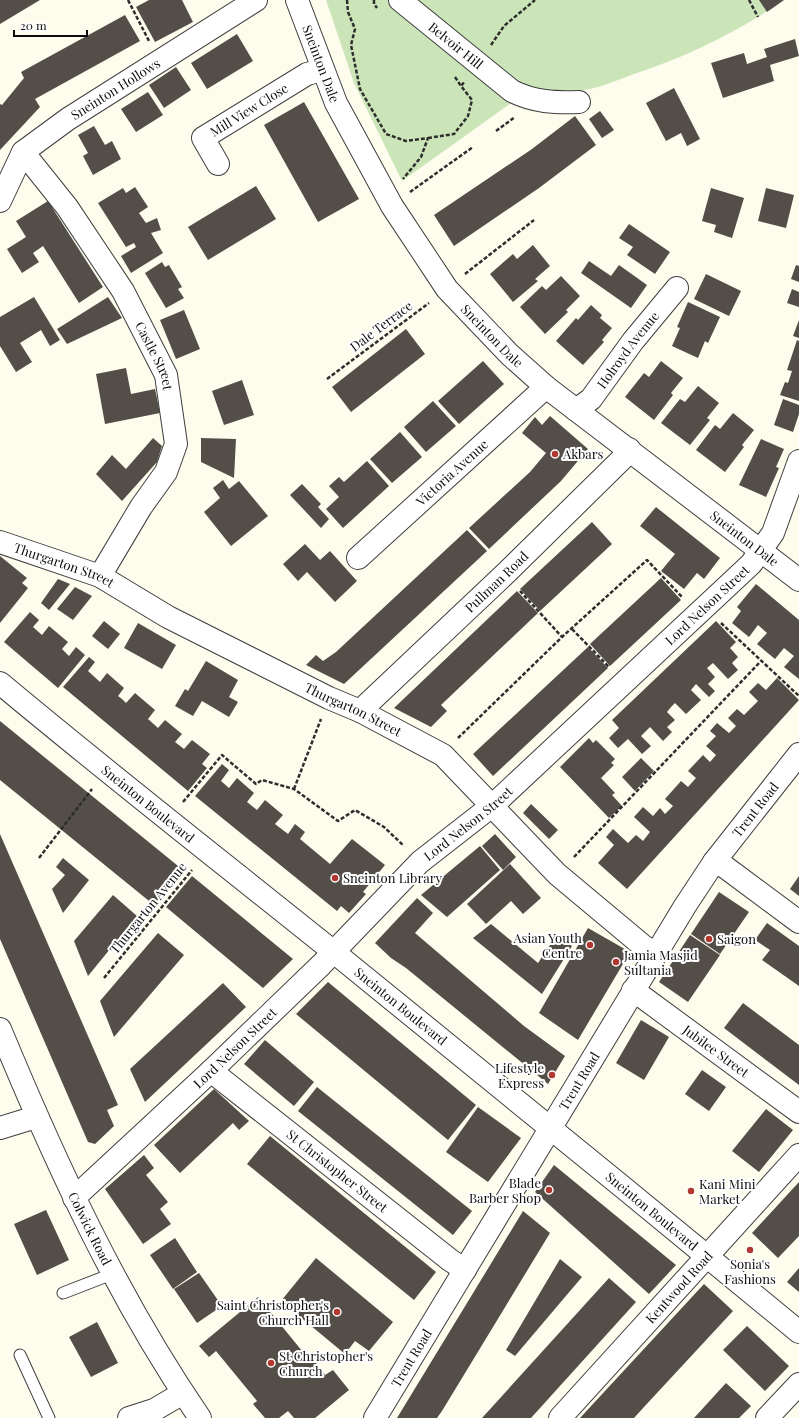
<svg xmlns="http://www.w3.org/2000/svg" width="799" height="1418" viewBox="0 0 799 1418" font-family="'Playfair Display',serif">
<style>
.green{fill:#cbe5b9}
.building{fill:#544e49}
.lines{fill:none;stroke-linecap:round;stroke-linejoin:round}
.service-casing{stroke:#3f3f3f;stroke-width:13}
.minor-casing{stroke:#3f3f3f;stroke-width:24}
.tertiary-casing{stroke:#3f3f3f;stroke-width:24}
.path{stroke:#2e2e2e;stroke-width:2.5;stroke-dasharray:4 2;stroke-linecap:butt}
.service{stroke:#fff;stroke-width:11}
.minor{stroke:#fff;stroke-width:22}
.tertiary{stroke:#fff;stroke-width:22}
.poi-dot{fill:#b03830;stroke:#fff;stroke-width:1.5}
.labels{text-anchor:middle;stroke-width:4;stroke-linejoin:round;paint-order:stroke}
.street-label{font-size:13px;fill:#0c0c0c;stroke:#fff}
.poi-label{font-size:13px;fill:#0c0c0c;stroke:#fff;text-anchor:start}
</style>
<rect width="100%" height="100%" fill="#fdfced"/>
<path class="green" d="M326,0H784C736,33 686,57 631,75C618,80 604,86 590,89C571,92 552,90 532,88L402,181L354,83Z"/>
<path class="building" d="M0,0H40L0,24Z
M149,0H182L193,22L155,42L136,7Z
M759,0H784L767,12Z
M125,15L140,41L35,99L40,107L0,150V104L2,105L24,78L21,72Z
M237,34L253,61L207,89L191,63Z
M795,39L799,56L770,65L774,81L723,98L711,63L744,53L747,64L767,57L764,49Z
M176,67L191,90L164,108L149,85Z
M674,88L700,139L687,146L681,133L666,141L646,103Z
M148,92L163,115L136,132L121,109Z
M304,102L359,199L318,222L264,125Z
M600,111L614,130L602,138L589,119Z
M575,116L596,145L539,188L454,246L434,215L532,149Z
M94,126L105,145L112,141L121,159L93,175L83,156L88,153L78,135Z
M256,186L276,219L208,260L188,227Z
M135,187L148,207L139,213L146,223L157,218L161,230L151,233L163,253L131,273L121,256L136,247L134,243L126,247L98,203L123,188L126,193Z
M711,188L744,198L732,238L714,232L716,225L702,221Z
M766,188L794,195L786,228L758,221Z
M48,201L103,287L79,303L43,246L33,253L39,262L22,273L7,249L26,237L16,221Z
M629,224L670,252L655,274L627,255L633,247L619,238Z
M533,245L550,266L535,279L538,281L513,302L490,274L513,254L517,259Z
M589,261L611,276L619,265L647,285L631,308L581,273Z
M162,262L165,267L169,265L182,287L178,289L184,298L166,308L145,273Z
M796,265L799,266V282L791,279Z
M706,274L741,291L729,316L694,299Z
M561,276L580,296L566,310L568,312L545,334L520,307L542,286L546,290Z
M792,289L799,292V307L787,303Z
M34,297L60,340L50,346L41,330L20,343L32,362L16,372L0,346V317Z
M108,297L122,318L67,344L57,329Z
M688,302L720,317L708,343L705,341L698,358L672,346L680,328L677,327Z
M591,305L602,315L600,318L612,328L602,340L604,342L583,365L556,341L576,318L578,320Z
M184,310L200,349L176,359L160,320Z
M799,320V338L793,336Z
M406,329L425,354L351,412L332,387Z
M797,340L799,341V401L780,395L785,382L788,383L792,371L787,370Z
M483,361L504,384L459,424L438,401Z
M661,361L683,378L671,393L673,395L654,420L625,397L644,373L649,377Z
M126,368L131,394L155,389L160,413L105,424L96,374Z
M242,380L254,415L224,425L212,391Z
M698,386L719,403L707,418L710,420L690,445L661,423L680,399L685,402Z
M783,399L799,405V414L793,432L774,425Z
M433,401L456,426L426,452L404,427Z
M733,413L754,430L742,445L744,447L725,472L696,450L715,425L720,429Z
M550,416L588,449L561,481L489,549L469,528L530,472L546,453L522,433L535,417L542,425Z
M400,432L422,457L392,483L370,459Z
M153,438L162,446L157,462L122,501L96,474L112,455L126,469Z
M201,438L236,439L234,478L201,462Z
M761,439L784,449L776,467L779,468L766,497L739,485Z
M367,461L389,486L343,528L326,509L339,497L329,486L339,477L344,482Z
M223,480L229,489L239,481L268,516L231,546L204,512L220,498L213,488Z
M302,484L321,504L318,507L329,519L321,528L290,495Z
M656,507L720,558L704,579L697,573L684,589L661,571L675,554L640,526Z
M592,522L612,544L540,611L520,589Z
M467,530L487,551L344,684L306,665L316,655L323,661L336,652Z
M305,544L320,560L330,551L357,581L335,602L307,572L298,581L283,564Z
M0,556L27,578L22,583L28,588L0,623Z
M661,578L681,600L610,666L590,644Z
M58,579L70,584L49,610L41,603Z
M756,584L799,620V679L784,667L794,656L784,648L775,659L757,644L767,633L758,625L749,637L732,623L741,611L737,607Z
M75,587L92,596L73,620L57,609Z
M517,591L538,613L441,705L447,711L431,727L394,708Z
M30,612L39,620L33,627L42,635L49,626L68,642L62,649L69,656L76,647L85,655L58,688L4,642Z
M104,621L120,634L108,649L92,636Z
M716,621L736,642L730,648L738,657L732,663L738,670L728,679L713,663L707,668L715,677L708,684L715,691L709,697L696,684L691,690L701,700L686,714L675,703L671,707L667,712L675,720L667,727L672,732L663,741L650,727L641,736L651,746L642,754L628,739L618,748L609,738L619,728L612,720Z
M138,623L176,645L162,669L124,648Z
M588,647L608,668L493,776L473,754Z
M89,657L95,662L88,671L100,682L107,673L124,688L118,696L122,699L126,703L135,693L155,710L148,719L158,728L165,720L182,734L175,742L184,749L192,740L210,754L202,764L207,768L188,791L63,687Z
M206,661L238,680L229,697L238,702L229,717L202,701L193,716L175,706L185,689L188,691Z
M777,678L799,700L627,889L598,863L614,845L606,837L613,829L628,843L636,835L643,841L650,832L634,817L643,807L653,816L660,808L665,814L673,806L665,799L681,781L688,787L696,778L688,771L703,755L710,762L716,755L706,746L716,736L710,731L717,723L729,733L736,726L728,718L737,709L744,715L758,701L749,692L758,683L766,690Z
M0,721L183,870L154,905L0,780Z
M589,738L593,743L596,740L615,759L611,763L614,765L601,778L615,793L612,795L622,806L609,818L560,767Z
M641,758L654,771L635,791L622,777Z
M222,764L229,770L221,781L229,788L237,778L254,793L247,802L257,810L265,800L283,815L275,824L288,834L295,824L305,832L300,839L330,864L352,839L385,865L363,892L366,894L349,913L341,906L337,911L195,796Z
M531,804L558,830L549,839L523,813Z
M0,834L118,1105L107,1110L114,1126L95,1144L88,1142L0,939Z
M495,834L516,857L503,870L482,846Z
M480,846L500,870L447,917L421,895Z
M63,858L89,880L63,913L52,889L65,875L56,867Z
M510,864L541,898L523,914L511,901L486,924L467,904Z
M192,876L293,959L263,988L166,907Z
M799,876V896L790,889Z
M719,892L749,912L720,954L691,934Z
M113,895L137,916L88,976L74,941Z
M417,898L433,913L415,933L524,1026L565,1056L548,1084L406,968L391,958L375,943Z
M767,923L799,946V986L762,960L770,950L755,940Z
M491,924L538,963L556,936L572,946L542,994L473,938Z
M588,928L630,952L578,1040L539,1013Z
M158,933L184,955L114,1037L100,1001Z
M690,935L720,955L688,1002L659,982Z
M328,982L476,1105L448,1140L296,1014Z
M223,983L246,1007L145,1102L130,1069Z
M743,1003L799,1045V1085L724,1028Z
M641,1020L669,1037L644,1080L616,1063Z
M265,1040L314,1082L294,1106L244,1064Z
M702,1070L726,1087L709,1111L685,1094Z
M317,1087L472,1211L453,1235L298,1111Z
M214,1089L249,1121L239,1130L233,1123L180,1173L154,1145Z
M478,1107L521,1138L488,1182L446,1152Z
M766,1109L793,1130L759,1172L732,1151Z
M270,1136L436,1272L414,1300L247,1164Z
M144,1155L154,1168L146,1175L168,1202L160,1209L171,1224L143,1244L105,1189Z
M554,1165L676,1265L649,1294L535,1192Z
M799,1182V1236L778,1258L752,1233Z
M46,1210L69,1260L37,1275L14,1224Z
M523,1211L550,1233L442,1411L437,1418H397Z
M175,1238L197,1272L173,1289L150,1255Z
M316,1258L393,1322L369,1351L355,1341L345,1354L281,1301Z
M560,1259L582,1277L515,1356L506,1350Z
M799,1268V1292L787,1282Z
M199,1273L222,1306L197,1323L174,1289Z
M609,1278L636,1302L607,1334L531,1418H482Z
M704,1284L733,1311L644,1407L634,1418H580Z
M258,1297L307,1357L310,1355L325,1375L333,1370L349,1390L315,1418H294L288,1411L279,1418H265L253,1404L257,1401L216,1351L209,1357L199,1346Z
M97,1322L118,1363L91,1377L69,1337Z
M747,1326L789,1366L765,1391L723,1350Z
M726,1383L751,1406L739,1418H694Z"/>
<g class="lines">
<defs>
<path id="service" d="M63,1293L112,1274
M20,1355L49,1418"/>
<g id="minor">
<path id="s1" d="M400,0L512,91C534,102 555,103 579,102"/>
<path id="s2" d="M23,152L67,207L123,291L166,375L176,444L166,472L141,507L100,576"/>
<path id="s3" d="M218,164L203,138L307,74L322,70"/>
<path id="s4" d="M0,201L23,152L68,119L256,0"/>
<path id="s5" d="M576,410L591,399L633,341L677,288"/>
<path id="s6" d="M0,542L100,576L168,617L329,698L360,711L443,755L557,874L642,945L655,954"/>
<path id="s7" d="M358,558L546,387"/>
<path id="s8" d="M0,683C110,775 223,863 335,953C490,1078 645,1205 799,1332"/>
<path id="s9" d="M360,711L505,574L623,458L629,449"/>
<path d="M714,862L725,867L799,922"/>
<path id="s10" d="M633,990L799,1112"/>
<path id="s11" d="M211,1071L450,1260L465,1270"/>
<path d="M0,1128L36,1117"/>
<path id="s12" d="M74,1198L211,1071L321,965L420,862L493,805L751,564L773,533L799,461"/>
<path d="M129,1418L154,1410L183,1393"/>
<path id="s13" d="M375,1418L685,906L714,862L799,754"/>
<path id="s14" d="M560,1418L799,1155"/>
<path d="M767,1418L799,1384"/>
</g>
<g id="tertiary">
<path id="s15" d="M297,0L336,103L392,206L447,289L509,354L546,387L799,580"/>
<path id="s16" d="M0,1029C56,1164 117,1297 200,1418"/>
</g>
</defs>
<use href="#service" class="service-casing"/>
<use href="#minor" class="minor-casing"/>
<use href="#tertiary" class="tertiary-casing"/>
<path class="path" d="M128,0L149,41
M347,0L348,12L355,29L351,45L360,89L386,134L406,141L428,138L421,157L403,179
M374,0V4L377,8
M749,0L758,17
M491,45L504,26L535,0
M455,77L461,86
M496,131L515,117
M428,138L454,134L468,116L472,100L461,86L465,81
M410,192L473,147
M465,274L534,220
M327,379L429,303
M520,591L562,637
M721,623L799,696
M572,629L609,667
M458,738L562,637L647,560L682,597
M294,789L321,719
M183,802L222,755L256,784L262,780L294,789L338,821L355,810L384,827L404,846
M574,857L761,661
M39,858L92,789
M104,978L192,870"/>
<use href="#service" class="service"/>
<use href="#minor" class="minor"/>
<use href="#tertiary" class="tertiary"/>
</g>
<g class="poi-dot">
<circle cx="555" cy="454" r="4"/>
<circle cx="335" cy="878" r="4"/>
<circle cx="709" cy="939" r="4"/>
<circle cx="590" cy="945" r="4"/>
<circle cx="616" cy="962" r="4"/>
<circle cx="552" cy="1075" r="4"/>
<circle cx="549" cy="1190" r="4"/>
<circle cx="691" cy="1191" r="4"/>
<circle cx="750" cy="1250" r="4"/>
<circle cx="337" cy="1312" r="4"/>
<circle cx="271" cy="1363" r="4"/>
</g>
<g class="labels">
<g class="street-label">
<text dy="5" stroke="none"><textPath href="#s1" startOffset="72">Belvoir Hill</textPath></text>
<text dy="5" stroke="none"><textPath href="#s15" startOffset="68">Sneinton Dale</textPath></text>
<text dy="5" stroke="none"><textPath href="#s4" startOffset="166">Sneinton Hollows</textPath></text>
<text dy="5" stroke="none"><textPath href="#s3" startOffset="84">Mill View Close</textPath></text>
<text transform="translate(381 326) rotate(-37)" y="5">Dale Terrace</text>
<text dy="5" stroke="none"><textPath href="#s15" startOffset="392">Sneinton Dale</textPath></text>
<text dy="5" stroke="none"><textPath href="#s5" startOffset="80">Holroyd Avenue</textPath></text>
<text dy="5" stroke="none"><textPath href="#s2" startOffset="244">Castle Street</textPath></text>
<text dy="5" stroke="none"><textPath href="#s7" startOffset="127">Victoria Avenue</textPath></text>
<text dy="5" stroke="none"><textPath href="#s15" startOffset="716">Sneinton Dale</textPath></text>
<text dy="5" stroke="none"><textPath href="#s6" startOffset="68">Thurgarton Street</textPath></text>
<text dy="5" stroke="none"><textPath href="#s9" startOffset="188">Pullman Road</textPath></text>
<text dy="5" stroke="none"><textPath href="#s12" startOffset="868">Lord Nelson Street</textPath></text>
<text dy="5" stroke="none"><textPath href="#s6" startOffset="392">Thurgarton Street</textPath></text>
<text dy="5" stroke="none"><textPath href="#s8" startOffset="191">Sneinton Boulevard</textPath></text>
<text dy="5" stroke="none"><textPath href="#s13" startOffset="718">Trent Road</textPath></text>
<text dy="5" stroke="none"><textPath href="#s12" startOffset="544">Lord Nelson Street</textPath></text>
<text transform="translate(148 908) rotate(-51)" y="5">Thurgarton Avenue</text>
<text dy="5" stroke="none"><textPath href="#s8" startOffset="515">Sneinton Boulevard</textPath></text>
<text dy="5" stroke="none"><textPath href="#s12" startOffset="220">Lord Nelson Street</textPath></text>
<text dy="5" stroke="none"><textPath href="#s10" startOffset="103">Jubilee Street</textPath></text>
<text dy="5" stroke="none"><textPath href="#s13" startOffset="394">Trent Road</textPath></text>
<text dy="5" stroke="none"><textPath href="#s11" startOffset="161">St Christopher Street</textPath></text>
<text dy="5" stroke="none"><textPath href="#s8" startOffset="839">Sneinton Boulevard</textPath></text>
<text dy="5" stroke="none"><textPath href="#s16" startOffset="219">Colwick Road</textPath></text>
<text dy="5" stroke="none"><textPath href="#s14" startOffset="177">Kentwood Road</textPath></text>
<text dy="5" stroke="none"><textPath href="#s13" startOffset="70">Trent Road</textPath></text>
</g>
<g class="poi-label">
<text x="563" y="459">Akbars</text>
<text x="343" y="883">Sneinton Library</text>
<text x="582" y="943" text-anchor="end">Asian Youth<tspan x="582" dy="15">Centre</tspan></text>
<text x="717" y="944">Saigon</text>
<text x="624" y="960">Jamia Masjid<tspan x="624" dy="15">Sultania</tspan></text>
<text x="544" y="1073" text-anchor="end">Lifestyle<tspan x="544" dy="15">Express</tspan></text>
<text x="541" y="1188" text-anchor="end">Blade<tspan x="541" dy="15">Barber Shop</tspan></text>
<text x="699" y="1189">Kani Mini<tspan x="699" dy="15">Market</tspan></text>
<text x="750" y="1269" text-anchor="middle">Sonia's<tspan x="750" dy="15">Fashions</tspan></text>
<text x="329" y="1310" text-anchor="end">Saint Christopher's<tspan x="329" dy="15">Church Hall</tspan></text>
<text x="279" y="1361">St Christopher's<tspan x="279" dy="15">Church</tspan></text>
</g>
</g>
<path d="M14 30v6h73v-6" fill="none" stroke="#0c0c0c" stroke-width="2"/>
<text x="20" y="30" font-size="12" fill="#0c0c0c" stroke="#ffffff" stroke-width="3" paint-order="stroke">20 m</text>
</svg>
